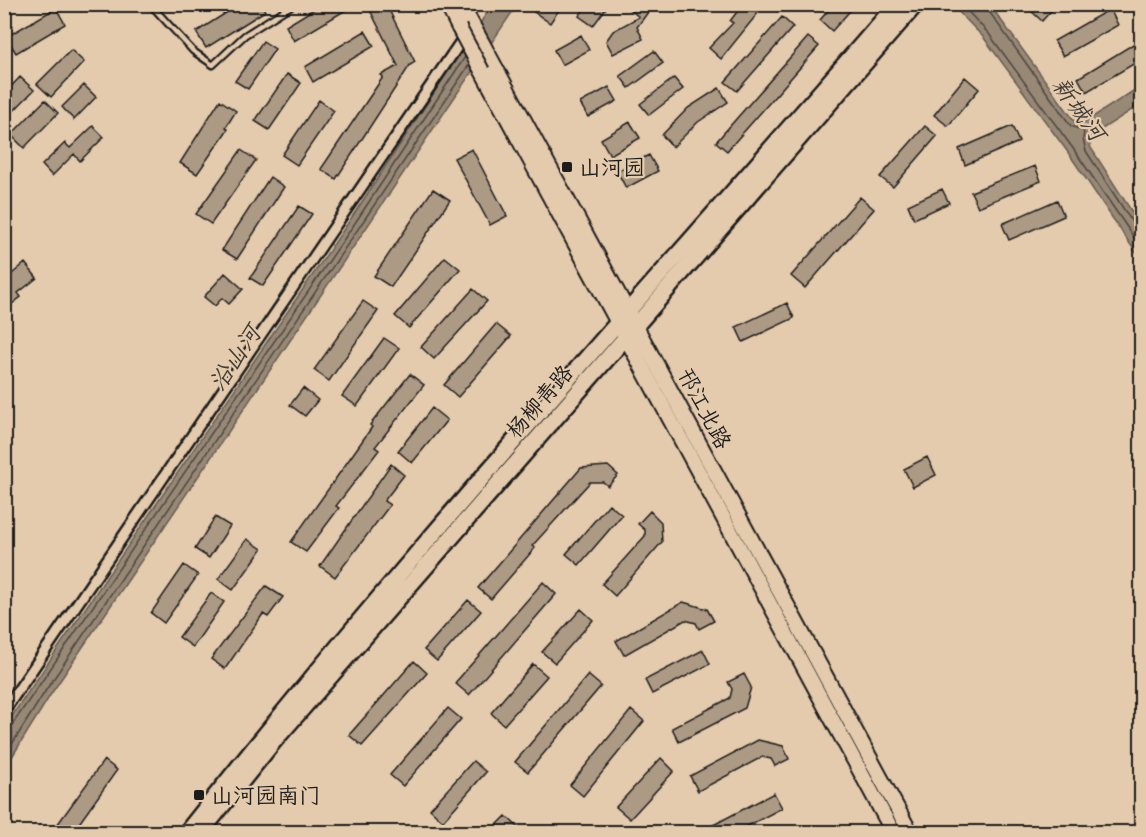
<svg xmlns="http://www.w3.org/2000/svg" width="1146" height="837" viewBox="0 0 1146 837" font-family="Itim,'LXGW WenKai TC',sans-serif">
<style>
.water{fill:#988876;stroke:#665d52;stroke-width:1.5}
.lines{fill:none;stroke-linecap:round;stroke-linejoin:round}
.shore{stroke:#4e4740;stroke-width:1.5}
.building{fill:#ad9a85;stroke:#1c1c1c;stroke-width:1.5}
.lane-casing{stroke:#1c1c1c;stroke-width:9}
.street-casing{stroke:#1c1c1c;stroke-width:14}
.secondary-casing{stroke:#1c1c1c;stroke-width:18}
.primary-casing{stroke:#1c1c1c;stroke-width:20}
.lane{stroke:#e5cbad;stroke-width:4.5}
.street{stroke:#e5cbad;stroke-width:9}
.secondary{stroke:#e5cbad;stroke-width:14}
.primary{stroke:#e5cbad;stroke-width:15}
.secondary-bridge-casing{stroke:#1c1c1c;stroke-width:18;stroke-linecap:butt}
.secondary-bridge{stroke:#e5cbad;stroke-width:14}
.poi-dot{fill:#1c1c1c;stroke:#e5cbad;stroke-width:2}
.labels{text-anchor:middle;stroke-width:4.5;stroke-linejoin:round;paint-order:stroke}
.poi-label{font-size:22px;fill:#1c1c1c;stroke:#e5cbad;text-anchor:start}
.street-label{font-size:22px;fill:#1c1c1c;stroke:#e5cbad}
.water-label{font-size:24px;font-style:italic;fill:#413c37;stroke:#e5cbad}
</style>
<rect width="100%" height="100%" fill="#e5cbad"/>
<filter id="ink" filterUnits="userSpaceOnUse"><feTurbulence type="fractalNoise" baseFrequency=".0167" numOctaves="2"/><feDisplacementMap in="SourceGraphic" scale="12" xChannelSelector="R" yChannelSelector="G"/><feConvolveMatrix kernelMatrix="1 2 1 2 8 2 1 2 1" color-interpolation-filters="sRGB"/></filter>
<g filter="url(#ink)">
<path class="water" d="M492,5H517L51,694L5,768V726L348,223Z
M952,5H990L1076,123L1082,124L1141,86V104L1088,138L1091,148L1141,226V260L1067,151L984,38Z"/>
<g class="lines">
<path class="shore" d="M961,4L989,34L1072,147L1142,249
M986,4L988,10L1071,126L1084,131L1083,139L1086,151L1134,225L1142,228
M4,728L12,725L353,226L465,57
M4,757L46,690L469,65"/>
</g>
<path class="building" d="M240,4H261L265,11L206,48L196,32Z
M322,4H356L294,41L286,26Z
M367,4H386L415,62L410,65L336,179L321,169L383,77L381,75L398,66Z
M540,4H563L550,23L534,12Z
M588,4H609L593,26L579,16Z
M632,4H654L637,27L643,39L613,54L606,41L613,31L639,17L629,9Z
M743,4L758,13L721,59L709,48L733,23L730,21Z
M834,4H856L832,31L820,20Z
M1033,4H1057L1042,21L1029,9Z
M56,8L65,24L16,53L6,37Z
M1110,9L1118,25L1063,56L1054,41Z
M782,17L793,27L737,91L725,82Z
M365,31L374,46L313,82L305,67Z
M581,35L589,50L562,65L554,50Z
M808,37L819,46L727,151L716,142Z
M263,41L275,49L248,89L235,81Z
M1135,43L1142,59L1086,92L1078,78Z
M71,50L84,62L51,97L37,84Z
M654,51L663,63L629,88L620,76Z
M287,74L301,83L269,130L255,121Z
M20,77L34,90L4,121V94Z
M965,77L979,89L948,126L934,115Z
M674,78L683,89L649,115L640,104Z
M84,85L96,97L74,120L62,107Z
M609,87L617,101L588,117L580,103Z
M719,88L728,102L698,122L673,147L662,135L688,108Z
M45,100L58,113L24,148L11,135Z
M220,100L236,111L226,127L228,129L197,174L180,163Z
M319,100L334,111L297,165L282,155Z
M630,122L640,138L610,155L601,139Z
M93,126L104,137L80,161L74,154L52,176L42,165L65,143L70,148Z
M925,126L937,136L893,187L880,177Z
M1012,126L1019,142L965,165L959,149Z
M472,149L507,216L490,225L454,158Z
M241,150L256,160L211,224L196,214Z
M649,155L658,171L626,188L617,171Z
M1035,166L1041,181L978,207L971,192Z
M270,177L284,187L237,259L222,250Z
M433,189L450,200L391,287L374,276Z
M942,189L949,203L914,219L908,205Z
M860,197L874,209L805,288L791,276Z
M1057,200L1064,216L1009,240L1002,224Z
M299,206L312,214L263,286L250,278Z
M445,257L460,269L409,328L395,316Z
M25,263L37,278L18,293L21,297L4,310L6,279Z
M225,273L243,289L229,304L222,298L215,306L204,297Z
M473,289L487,301L434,359L421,347Z
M363,301L378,311L329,381L314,370Z
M787,303L794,318L743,342L736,327Z
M496,324L511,336L458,397L444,385Z
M384,338L399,348L357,406L342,396Z
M410,374L424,385L375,447L379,450L336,506L339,508L306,552L291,542L372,427L370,425Z
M303,388L318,400L305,416L290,405Z
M432,408L447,420L412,463L398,451Z
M927,457L936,475L913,487L904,469Z
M391,464L404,475L384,501L390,505L335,577L320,566Z
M608,466L618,475L608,486L603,482H590L532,546L535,548L491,599L478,588L581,468Z
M609,504L622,515L579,565L566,554Z
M650,511L661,522L662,542L615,596L602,584L645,536V530L638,524Z
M215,517L230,526L209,558L195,549Z
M247,539L262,549L233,590L218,579Z
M184,565L198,575L164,623L151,613Z
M543,582L556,594L469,695L455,683Z
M266,586L283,597L268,617L263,614L225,669L211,659Z
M211,593L224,602L193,647L179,637Z
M468,600L481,611L437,661L424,650Z
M683,602L707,609L714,621L699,629L696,623L685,620L624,655L616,641Z
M581,609L593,620L555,663L542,652Z
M703,650L710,664L652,694L645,680Z
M414,661L427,673L362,746L349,735Z
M533,664L547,676L504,725L491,713Z
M744,674L751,687L745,708L679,742L672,728L730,698L732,689L728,682Z
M588,675L601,686L528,772L515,762Z
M448,708L461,719L403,786L390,775Z
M631,710L644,721L583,796L570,785Z
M758,740L783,746L789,759L775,766L771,759L762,757L698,791L690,776Z
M661,758L674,771L630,819L616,807Z
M104,760L117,770L73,832H52Z
M473,761L486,772L443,821L430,809Z
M774,793L782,808L736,832H700Z
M506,816L519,828L515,832H490Z"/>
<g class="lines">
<defs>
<path id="lane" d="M150,4L193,51L213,65L245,35L294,4"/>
<path id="street" d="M4,711L466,34"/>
<path id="secondary" d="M447,4L459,28
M461,4L910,832
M482,71L893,832"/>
<path id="primary" d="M187,832C412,547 659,280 897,4
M201,832L273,742L916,4"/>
</defs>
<use href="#lane" class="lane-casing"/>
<use href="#street" class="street-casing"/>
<use href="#secondary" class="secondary-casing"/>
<use href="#primary" class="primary-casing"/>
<use href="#lane" class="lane"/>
<use href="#street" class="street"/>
<use href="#secondary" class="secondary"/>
<use href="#primary" class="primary"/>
<defs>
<path id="secondary-bridge" d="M459,28L482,71"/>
</defs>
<use href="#secondary-bridge" class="secondary-bridge-casing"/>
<use href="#secondary-bridge" class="secondary-bridge"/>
</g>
</g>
<g class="poi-dot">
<rect x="561" y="161" width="12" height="12" rx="3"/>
<rect x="193" y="789" width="12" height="12" rx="3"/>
</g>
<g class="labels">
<g class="poi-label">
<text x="579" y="175">山河园</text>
<text x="211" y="803">山河园南门</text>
</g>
<g class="street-label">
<text transform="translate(539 401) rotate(-49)" y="8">杨柳青路</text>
<text transform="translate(705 408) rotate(62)" y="8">邗江北路</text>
</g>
<g class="water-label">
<text transform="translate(1079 109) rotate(54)" y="8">新城河</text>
<text transform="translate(235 358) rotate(-56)" y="8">沿山河</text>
</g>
</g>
<rect width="1146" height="837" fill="none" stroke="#e5cbad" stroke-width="24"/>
<rect x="12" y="12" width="1122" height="813" fill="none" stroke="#1c1c1c" stroke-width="2" filter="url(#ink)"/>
</svg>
